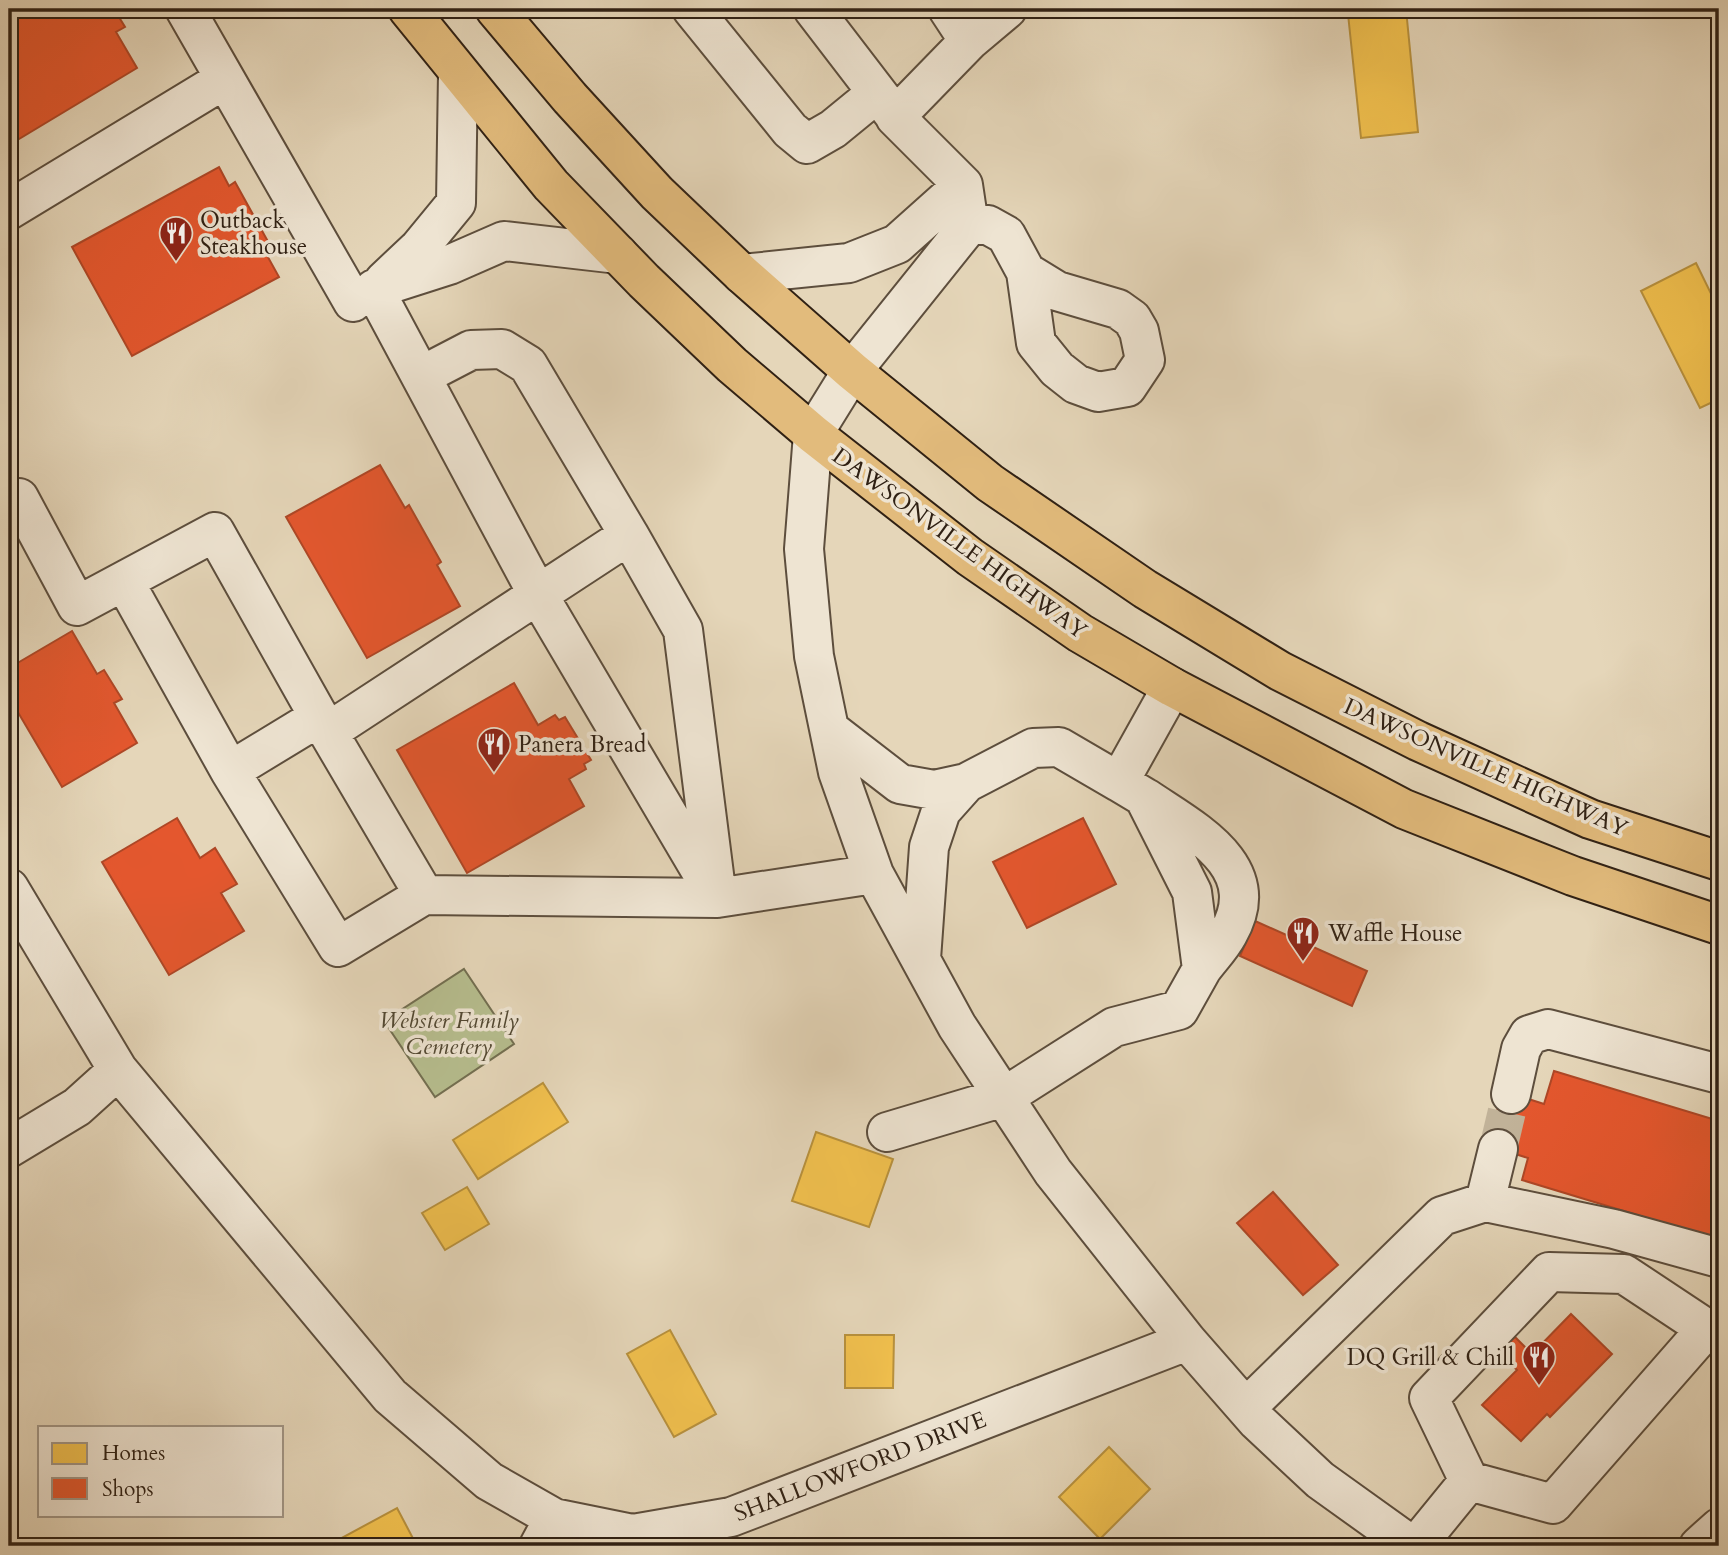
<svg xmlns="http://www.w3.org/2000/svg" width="1728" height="1555" viewBox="0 0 1728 1555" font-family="Cardo,serif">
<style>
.green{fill:#b6bd8e;stroke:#736f51;stroke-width:2}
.homes{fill:#f2c14e;stroke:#b8913d;stroke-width:2}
.shops{fill:#e4572e;stroke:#ae4726;stroke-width:2}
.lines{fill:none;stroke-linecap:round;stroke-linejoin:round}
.minor-tunnel{stroke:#c1b298;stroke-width:38;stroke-dasharray:38 19;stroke-linecap:butt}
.minor-casing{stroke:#5d4e3d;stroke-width:42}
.major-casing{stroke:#302114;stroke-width:42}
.minor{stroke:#eee4d2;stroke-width:38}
.major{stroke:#e2bb7c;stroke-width:38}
.labels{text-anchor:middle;stroke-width:7;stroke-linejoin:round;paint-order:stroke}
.poi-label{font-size:23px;fill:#302114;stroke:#eee4d2;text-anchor:start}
.street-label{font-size:23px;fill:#302114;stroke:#eee4d2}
.park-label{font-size:23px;font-style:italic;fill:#524832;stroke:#eee4d2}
</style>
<rect width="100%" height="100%" fill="#e5d6b9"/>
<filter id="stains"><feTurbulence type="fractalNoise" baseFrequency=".00286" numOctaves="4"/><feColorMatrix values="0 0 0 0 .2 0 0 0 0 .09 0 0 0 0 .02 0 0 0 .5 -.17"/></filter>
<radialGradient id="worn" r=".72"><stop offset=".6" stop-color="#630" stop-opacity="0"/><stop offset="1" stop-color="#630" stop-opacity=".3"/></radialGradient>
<path class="green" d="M464,969L514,1044L435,1097L384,1021Z"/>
<path class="homes" d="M1406,9L1418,132L1361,138L1348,14Z
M1696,263L1719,310V399L1700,408L1641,291Z
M543,1083L568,1122L478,1179L453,1140Z
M816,1132L893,1159L869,1227L792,1201Z
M467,1187L489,1224L445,1250L422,1213Z
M670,1330L716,1414L674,1437L627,1354Z
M845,1335H894L893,1388H845Z
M1109,1447L1150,1489L1100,1539L1059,1497Z
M397,1508L417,1546H327Z"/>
<path class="shops" d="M9,9H114L125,27L116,32L137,68L9,145Z
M219,167L229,186L235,182L271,247L264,250L279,277L132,356L72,247Z
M380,465L405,508L409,505L441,562L437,565L460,606L367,658L286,517Z
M72,631L97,674L104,670L122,699L114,703L137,743L62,787L9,697V668Z
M514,683L538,725L555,715L559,720L565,717L591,760L584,764L586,769L569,779L584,806L467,873L397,750Z
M177,818L200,858L215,848L237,884L221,893L244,931L169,975L102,862Z
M1083,818L1116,884L1027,928L993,862Z
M1255,921L1367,971L1352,1006L1240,956Z
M1554,1071L1719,1121V1240L1522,1180L1528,1158L1487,1145L1503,1091L1544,1104Z
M1273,1192L1338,1265L1303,1295L1237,1223Z
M1571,1314L1612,1354L1550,1417L1547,1414L1521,1441L1482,1405L1517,1370L1492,1345L1507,1329L1532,1354Z"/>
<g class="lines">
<path class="minor-tunnel" d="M1498,1149L1511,1094"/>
<defs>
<path id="minor" d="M185,9L353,302
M692,9L790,130L807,144L833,129L877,93
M813,9L892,112
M948,9L969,41
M1007,9L969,41L895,117L963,185L969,225L852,371L813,434L804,549L814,656L838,772L874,874L957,1026L1053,1172L1187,1341L1257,1421L1320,1480L1412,1546
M9,210L225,79
M969,224L988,225L1006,235L1026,272L1036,343L1057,369L1076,384L1098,392L1127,387L1145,360L1139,331L1132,319L1118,309L1057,291L1026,272
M742,274L849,263L897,244L963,185
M384,281L419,248L456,203L458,73
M374,289L537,593L717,898L874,874
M374,289L449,265L504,241L618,254
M421,376L471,350L502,349L528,365L629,535
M19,498L77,606L215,532L319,717L230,771L124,581
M319,717L328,732L424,895L717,898L683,630L629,535L328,732
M830,730L900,784L934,790L966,783L941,811L929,847L921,959
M230,771L338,947L424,895
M966,783L1033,748L1059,747L1119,782
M1146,798C1193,830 1267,866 1228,934C1221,947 1210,958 1202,969
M9,888L118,1070L77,1107L9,1148
M118,1070L390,1396L489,1481L554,1518
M1511,1094L1521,1049L1529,1035L1548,1029L1719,1074
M887,1132L1004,1097L1114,1027L1179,1010L1202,969L1192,892L1144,797L1119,782L1172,687
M1498,1149L1485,1202L1614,1229L1719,1258
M1246,1408L1442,1216L1485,1202
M1469,1481L1553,1504L1707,1328
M539,1546L554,1518L633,1534L731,1517L1187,1341
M1416,1546L1469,1481L1429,1398L1549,1272L1624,1274L1719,1337
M1699,1546L1719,1528"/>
<path id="major" d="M408,9L551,185L644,281L732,365L813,434L970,557L1080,633L1172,687L1404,809L1573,876L1719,925
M495,9L570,98L657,193L742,274L852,371L990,483L1145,589L1280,671L1418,741L1590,819L1719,861"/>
</defs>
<use href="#minor" class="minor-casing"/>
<use href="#major" class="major-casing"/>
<use href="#minor" class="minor"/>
<use href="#major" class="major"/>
</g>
<defs>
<symbol id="restaurant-pin" viewBox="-11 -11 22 30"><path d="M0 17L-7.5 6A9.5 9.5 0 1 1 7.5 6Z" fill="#8f2418" stroke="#eee4d2"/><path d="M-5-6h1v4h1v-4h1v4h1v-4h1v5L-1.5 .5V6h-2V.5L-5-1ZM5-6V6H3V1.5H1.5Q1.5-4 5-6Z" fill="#fff"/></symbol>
</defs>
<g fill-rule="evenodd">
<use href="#restaurant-pin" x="157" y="214" width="38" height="52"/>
<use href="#restaurant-pin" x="475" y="725" width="38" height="52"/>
<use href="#restaurant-pin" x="1284" y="914" width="38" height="52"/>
<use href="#restaurant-pin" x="1520" y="1338" width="38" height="52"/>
</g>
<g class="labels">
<g class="poi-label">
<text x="200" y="228">Outback<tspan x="200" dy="26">Steakhouse</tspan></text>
<text x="518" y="752">Panera Bread</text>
<text x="1328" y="941">Waffle House</text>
<text x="1514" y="1365" text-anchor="end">DQ Grill &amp; Chill</text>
</g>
<g class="street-label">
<text transform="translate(960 543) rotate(36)" y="8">DAWSONVILLE HIGHWAY</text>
<text transform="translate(1486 767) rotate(24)" y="8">DAWSONVILLE HIGHWAY</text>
<text transform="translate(860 1466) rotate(-21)" y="8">SHALLOWFORD DRIVE</text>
</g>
<g class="park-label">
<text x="449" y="1028">Webster Family<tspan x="449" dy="26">Cemetery</tspan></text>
</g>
</g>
<rect width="1728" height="1555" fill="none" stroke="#e5d6b9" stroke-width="35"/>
<rect x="10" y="10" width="1707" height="1534" fill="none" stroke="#302114" stroke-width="3.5"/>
<rect x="18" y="18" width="1693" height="1520" fill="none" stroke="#302114" stroke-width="2"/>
<rect x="38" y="1426" width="245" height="91" fill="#eee4d2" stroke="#a29686" stroke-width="2"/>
<rect x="52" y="1443" width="35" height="21" fill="#f2c14e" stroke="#a29686" stroke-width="2"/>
<text x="102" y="1460" font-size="21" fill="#302114">Homes</text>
<rect x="52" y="1478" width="35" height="21" fill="#e4572e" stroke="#a29686" stroke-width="2"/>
<text x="102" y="1496" font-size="21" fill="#302114">Shops</text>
<rect width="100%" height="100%" filter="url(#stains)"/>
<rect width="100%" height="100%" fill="url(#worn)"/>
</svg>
